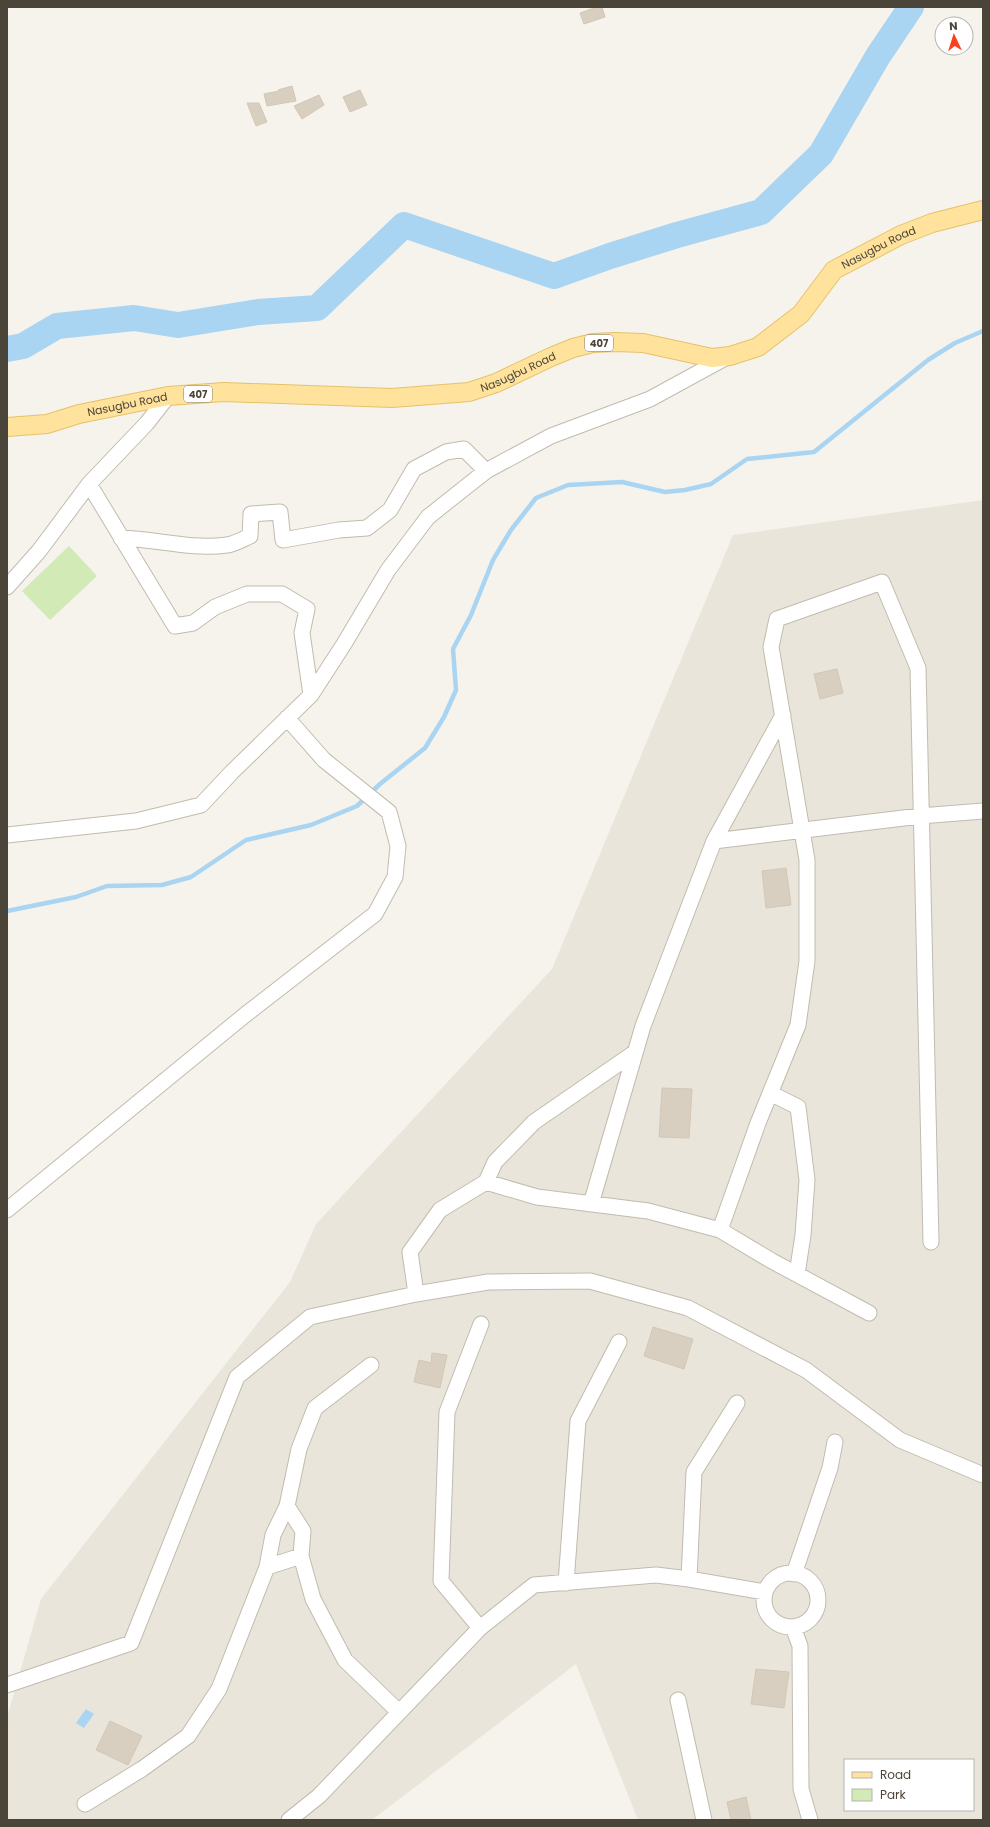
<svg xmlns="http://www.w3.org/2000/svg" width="990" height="1827" viewBox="0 0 990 1827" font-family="Poppins,sans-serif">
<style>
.residential{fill:#eae5da;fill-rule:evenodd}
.green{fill:#d2eab5}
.water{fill:#a9d4f2}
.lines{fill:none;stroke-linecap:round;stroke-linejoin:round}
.stream{stroke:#a9d4f2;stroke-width:4.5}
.river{stroke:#a9d4f2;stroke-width:26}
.building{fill:#d8cfc1;stroke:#d3c7b4}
.minor-casing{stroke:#c2bbae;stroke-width:17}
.major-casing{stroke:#e6c16a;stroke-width:20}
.minor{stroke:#fff;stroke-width:15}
.major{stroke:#ffe39c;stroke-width:18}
.labels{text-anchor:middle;stroke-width:4;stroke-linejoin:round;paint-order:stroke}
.shield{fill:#fff;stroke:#817c74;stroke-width:1}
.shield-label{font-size:10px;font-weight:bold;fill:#4b4439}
.street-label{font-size:11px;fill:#4b4439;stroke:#fff}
</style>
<rect width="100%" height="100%" fill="#f6f3ec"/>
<path class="residential" d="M983,500V1820H638L576,1664L372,1820H7V1717L41,1599L290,1282L316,1224L552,969L733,535ZM845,1760H973V1810H845Z"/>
<path class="green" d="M69,546L97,576L50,620L22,591Z"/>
<path class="water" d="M86,1709L94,1714L84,1728L76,1723Z"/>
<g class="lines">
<path class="stream" d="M7,911L76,897L107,886L162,885L191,877L246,840L311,825L357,806L380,784L425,748L444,717L456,690L453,649L471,615L493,560L511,530L536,498L568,485L622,482L665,492L685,490L711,484L747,459L814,452L928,360L955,343L983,331"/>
<path class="river" d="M7,349L23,346L57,326L134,318L178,325L258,312L317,308L404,225L554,276L610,256L677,235L761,212L821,154L878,56L911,7"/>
</g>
<path class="building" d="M597,7H602L605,17L584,24L580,13Z
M292,86L296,101L267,106L264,94L279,91L278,90Z
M360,90L367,105L350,112L343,97Z
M319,95L324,105L302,119L294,106Z
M247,103H259L267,122L256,126Z
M837,669L843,693L820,699L814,674Z
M786,868L791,905L766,908L762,871Z
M662,1088L692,1089L689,1138L659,1137Z
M653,1327L693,1339L684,1369L644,1356Z
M432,1353L447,1355L440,1388L414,1382L419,1360L431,1363Z
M756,1669L789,1672L784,1708L751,1704Z
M110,1721L142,1736L128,1765L96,1750Z
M746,1797L751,1820H731L727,1802Z"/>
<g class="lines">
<defs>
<path id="minor" d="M89,484L175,626L193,623L215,607L247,594H282L307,609L302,633L311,695
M121,538C157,539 191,550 227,545C235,544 243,539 250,536L251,514L280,512L283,540L339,530L367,528L390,510L414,469L446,452L464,449L486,471
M7,587L39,551L89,484L147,423L168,396
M7,835L136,821L201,805L232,772L311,695L344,644L388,570L428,517L486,471L551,436L650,399L727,357
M714,841L920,816L983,811
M770,1093L798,1107L807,1180L803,1235L797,1274
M486,1182L495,1162L534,1122L634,1053
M591,1204L643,1026L714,841L783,715
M7,1210L245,1015L375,914L395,877L398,846L389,812L324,760L287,718
M720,1230L758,1123L798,1025L807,961V860L771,647L777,619L882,582L918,668L931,1242
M416,1294L410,1252L440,1210L486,1182L537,1197L648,1211L720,1230L772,1261L869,1313
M287,1506L299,1449L315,1408L371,1365
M267,1567L273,1535L287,1506L303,1531L301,1556
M764 1600a27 27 0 1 1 54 0a27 27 0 1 1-54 0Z
M794,1574L830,1468L835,1442
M689,1579L694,1472L737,1403
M566,1583L578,1421L619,1342
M793,1627L800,1646L801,1789L810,1820
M480,1628L441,1581L447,1412L481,1324
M7,1685L131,1643L237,1377L310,1317L416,1294L488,1282L590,1281L688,1308L806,1370L900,1440L983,1475
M678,1700L704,1820
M85,1804L142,1769L188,1736L219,1689L267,1567L301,1556L313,1599L345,1660L399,1712
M289,1820L319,1796L480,1628L534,1585L656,1575L689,1579L765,1592"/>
<g id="major">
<path id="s1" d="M7,427L47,424L79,414L168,396L224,392L392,398L469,392L496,383L551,357L573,348L593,343L615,342L643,343L712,358L730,356L758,347L801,314L834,270L901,235L932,223L983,210"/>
</g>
</defs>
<use href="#minor" class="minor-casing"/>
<use href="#major" class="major-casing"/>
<use href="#minor" class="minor"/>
<use href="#major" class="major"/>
</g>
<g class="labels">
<g class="shield">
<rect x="585" y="335" width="28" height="16" rx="3"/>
<rect x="184" y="386" width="28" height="16" rx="3"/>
</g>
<g class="shield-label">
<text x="599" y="347">407</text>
<text x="198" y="398">407</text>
</g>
<g class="street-label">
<text dy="4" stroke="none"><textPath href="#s1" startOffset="927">Nasugbu Road</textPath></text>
<text dy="4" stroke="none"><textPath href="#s1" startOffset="519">Nasugbu Road</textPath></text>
<text dy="4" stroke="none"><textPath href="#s1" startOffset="123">Nasugbu Road</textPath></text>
</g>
</g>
<rect width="990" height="1827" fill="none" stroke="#4b4439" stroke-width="16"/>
<rect x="844" y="1759" width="130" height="52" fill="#ffffff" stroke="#b7b4b0"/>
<rect x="852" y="1772" width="20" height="6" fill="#ffe39c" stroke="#b7b4b0"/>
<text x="880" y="1779" font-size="12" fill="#4b4439">Road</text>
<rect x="852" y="1789" width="20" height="12" fill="#d2eab5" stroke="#b7b4b0"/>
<text x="880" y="1799" font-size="12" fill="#4b4439">Park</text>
<g transform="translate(954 36) rotate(356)"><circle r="19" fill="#ffffff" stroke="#b7b4b0"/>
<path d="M0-3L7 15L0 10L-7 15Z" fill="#fc3f1d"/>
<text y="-6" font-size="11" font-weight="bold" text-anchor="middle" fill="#4b4439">N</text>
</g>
</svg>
